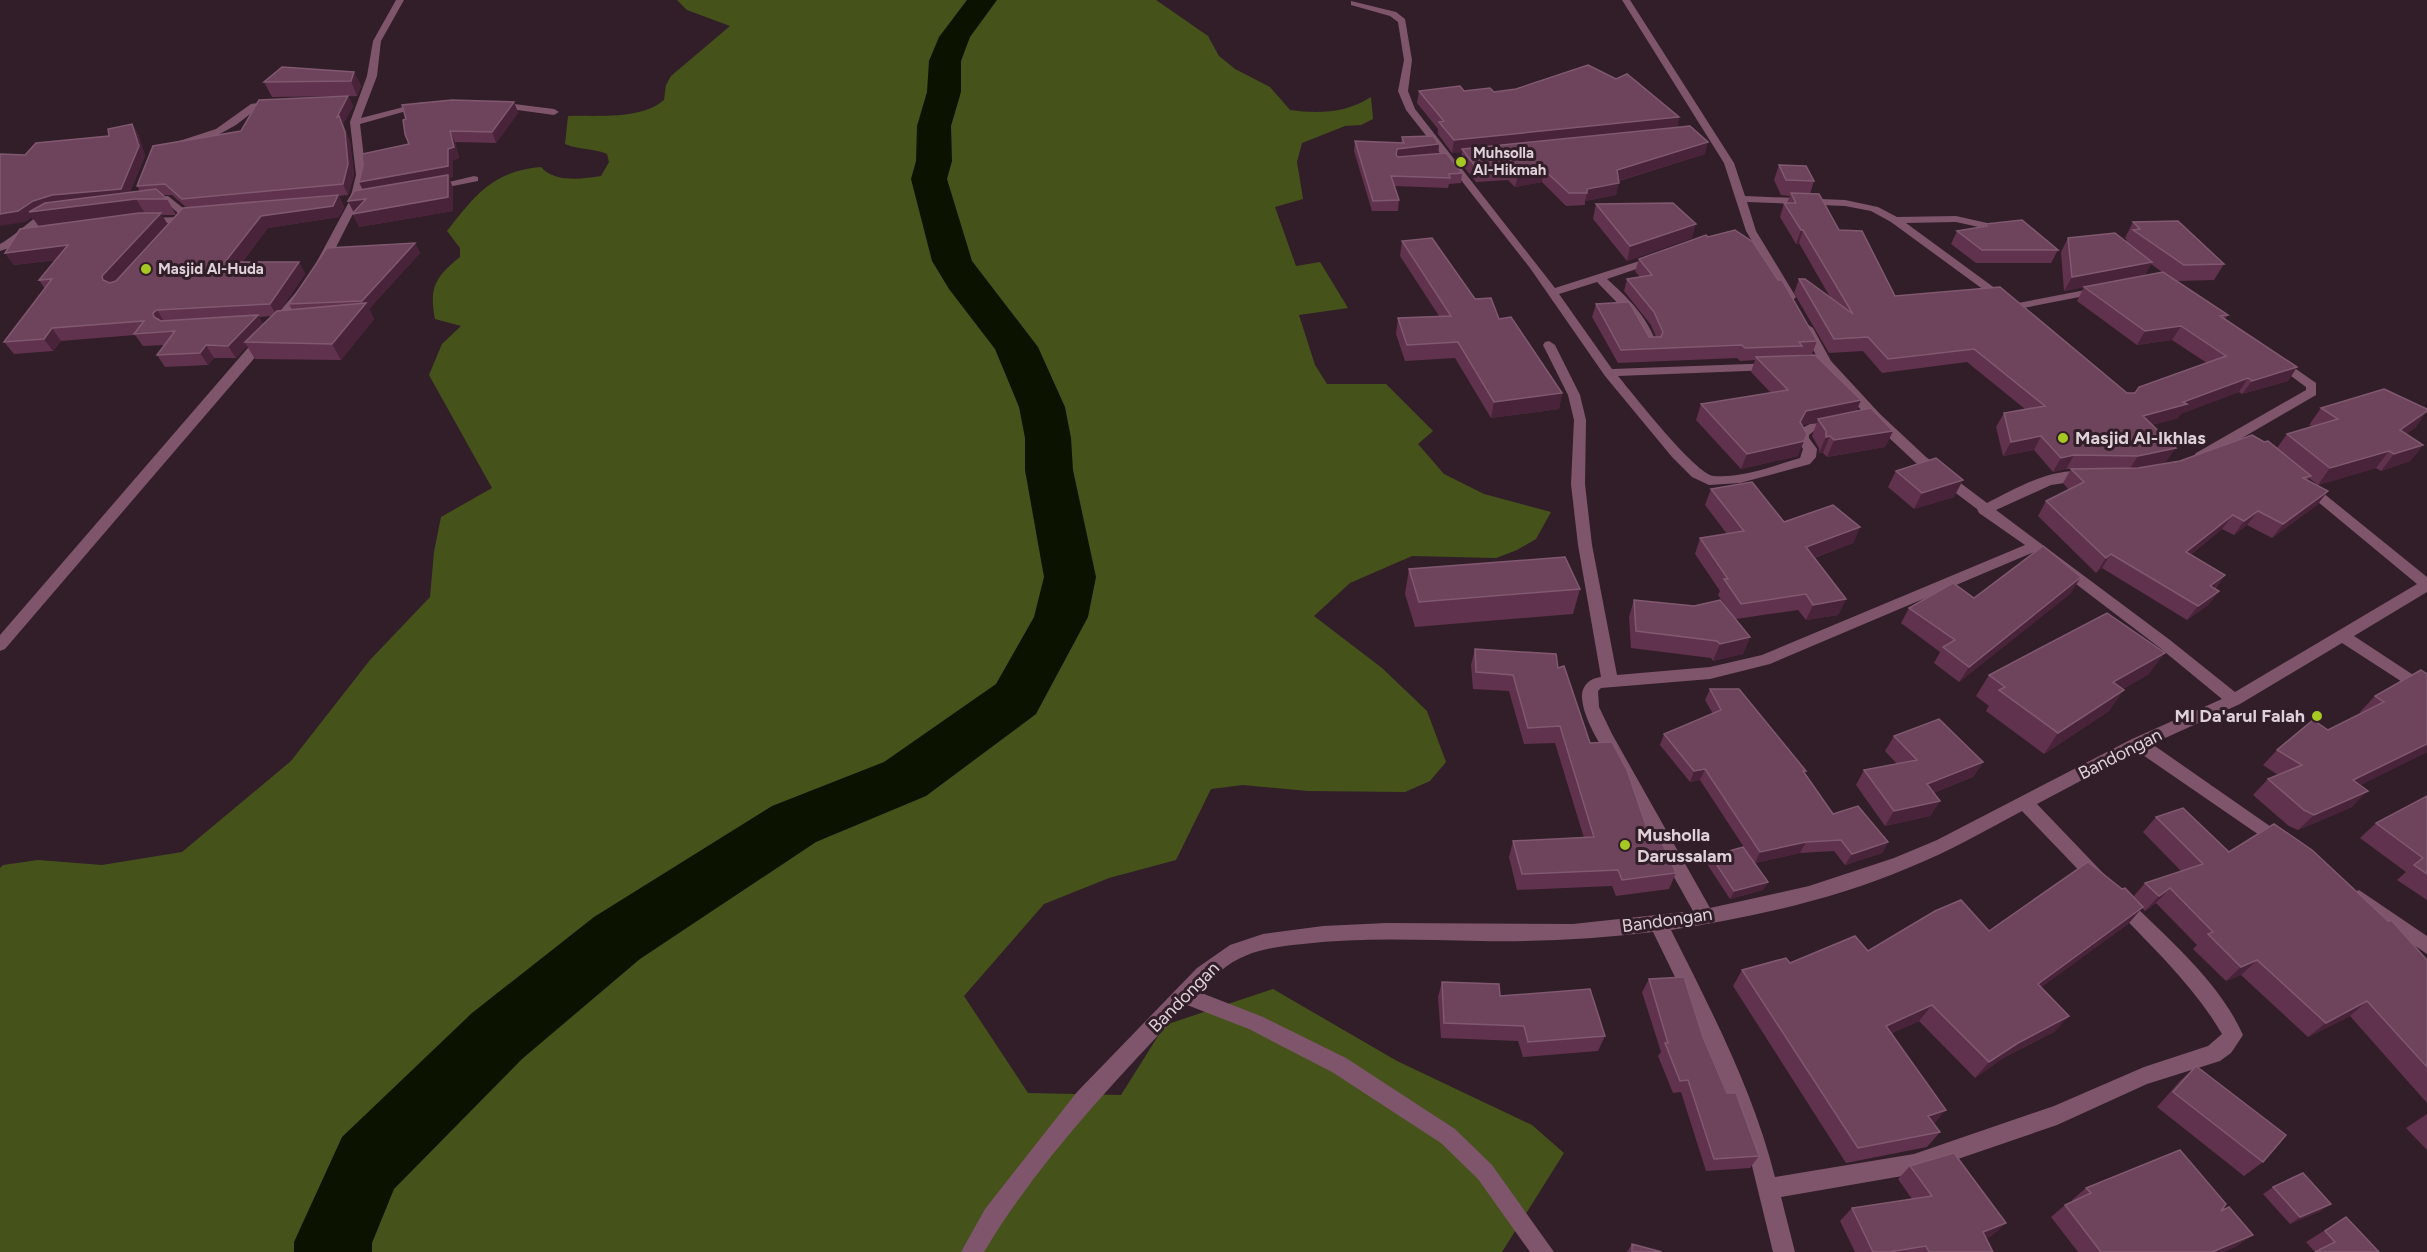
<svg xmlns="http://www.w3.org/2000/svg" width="2427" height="1252" viewBox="0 0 2427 1252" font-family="Figtree,sans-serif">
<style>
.green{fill:#45531b}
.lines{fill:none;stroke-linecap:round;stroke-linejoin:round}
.river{fill:#0c1200;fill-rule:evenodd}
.minor{fill:#7f556c;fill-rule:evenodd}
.wall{fill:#61324d;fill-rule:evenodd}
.shaded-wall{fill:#482339}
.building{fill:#6e435c;stroke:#805970;stroke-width:1.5}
.poi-dot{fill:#a5c822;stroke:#321e29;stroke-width:2}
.labels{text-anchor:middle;stroke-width:6;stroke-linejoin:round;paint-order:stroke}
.far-poi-label{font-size:15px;font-weight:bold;fill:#dfd1d8;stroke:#321e29;text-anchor:start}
.poi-label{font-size:18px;font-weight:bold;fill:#dfd1d8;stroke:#321e29;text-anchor:start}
.street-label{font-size:18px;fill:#dfd1d8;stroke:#321e29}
</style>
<rect width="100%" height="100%" fill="#321e29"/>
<path class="green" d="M677,0H1156L1208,36L1219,56L1235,69L1270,87L1290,110C1318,114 1347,113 1371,97L1373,119L1361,125L1345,126L1302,143L1297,162L1303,199L1275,207L1296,266L1320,262L1348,308L1299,315L1315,365L1327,384H1386L1433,431L1418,444L1444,474L1484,494L1551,512L1536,539L1517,550L1496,558L1412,556L1350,583L1314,616L1382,668L1427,711L1446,762L1430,781L1405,792L1308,791L1243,785L1211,789L1176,860L1109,878L1044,904L964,996L1028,1093L1121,1095L1165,1025L1273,989L1397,1061L1532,1125L1564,1153L1502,1252H0V868L3,865L38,860L102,865L182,852L291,761L370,660L430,597L434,552L441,517L492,488L429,375L442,344L461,326L435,319C429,288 435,277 460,257V248L447,231C475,195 493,171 541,167C555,183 582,179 601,176L609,162L607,154C593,148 579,150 565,144L568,116C597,115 641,120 664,100L666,85L671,76L730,26L687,10Z"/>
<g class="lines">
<path class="river" d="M967,0H997L970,37L961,61V92L951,126L952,161L947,179L972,261L1038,347L1065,407L1071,438L1073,470L1096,577L1088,617L1036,714L926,796L816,842L640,959L522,1059L394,1189L372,1243V1252H294V1242L342,1137L472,1013L594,917L772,806L884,762L996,684L1034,617L1044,577L1025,470V438L1019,407L995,349L949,289L932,261L911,179L916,161L917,126L927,92L929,61L939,37Z"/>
<path class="minor" d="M396,0H404L381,41L377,76L361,118L423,102L428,105L360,124L366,175L360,200L327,265L321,268L317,267L315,265L350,200L356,175L350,122L367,76L373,41Z
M1622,0H1630L1734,163L1745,196L1845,200L1878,207L1897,217L1956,216L2005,227V231L2001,232L1956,222L1906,223L2007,297V301H1999L1891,222L1871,211L1845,206L1747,202L1756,231L1796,297L1794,299H1786L1746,231L1724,163Z
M1351,1L1396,12L1405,19L1412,60L1408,91L1415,109L1555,288L1652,257H1660V261L1607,279C1628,298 1649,318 1657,346L1655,349H1647L1633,319L1597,282L1559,294L1612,369L1776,363V369L1772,370L1618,376C1633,394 1696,475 1714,476C1743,478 1773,466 1800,458L1803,449L1796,438L1798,430L1810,424L1838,421L1839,424L1838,427L1814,431L1809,435V438L1817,449L1816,457L1810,464L1740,483L1709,485L1692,477L1672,457L1605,376L1530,268L1406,110L1398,91L1404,60L1398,22L1390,16L1351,5Z
M275,100L280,103L278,105L258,108L236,125L216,136L175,147L170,144L216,129L251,104Z
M498,102L554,109L559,112L554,115L495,107L493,105Z
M474,176L478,177V181L433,190L428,187Z
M168,196L188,212L197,211L202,214L186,218V222L182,223H139V219L143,218L182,217L166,202L148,204L143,201L148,198Z
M53,210L58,213C54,216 50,217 45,220C30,232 19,246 0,251V244C19,234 32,215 53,210Z
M2101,287L2107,290L2105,292L2013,310L2007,307L2013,304Z
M302,289L308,292L287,320L5,649L0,651V635L298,290Z
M1807,324L1813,328L1831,361L1880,414L1926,457L1987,503C2016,488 2057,464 2092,473L2094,476L2092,479L2051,485L1996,510L2170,640L2235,692L2417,584L2300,487L2302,484H2312L2427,577V592L2354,636L2427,684V698L2342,643L2240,704L2152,744L2287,838L2290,843L2287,848L2281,850L2137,751L2037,804L2104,874L2107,879L2104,884L2098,887L2092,884L2022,811C1985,831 1948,852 1908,868C1833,900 1752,917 1671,930C1711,1010 1753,1090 1775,1177L1914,1154L2054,1106L2144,1067L2208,1046L2222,1034C2194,986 2153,948 2115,908L2112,903L2115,898L2121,895L2127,898C2168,939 2219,981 2243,1035L2231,1053L2220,1061L2147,1084L2057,1125L1914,1174L1781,1197L1795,1252H1773L1743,1129L1695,1018L1653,932C1596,939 1539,942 1481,941C1421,940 1362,937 1303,944C1284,946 1263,948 1245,956C1227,963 1212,978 1199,992L1263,1017L1346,1058L1455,1129L1492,1165L1554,1252H1530L1478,1179L1441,1143L1332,1072L1249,1029L1187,1005C1114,1082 1039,1160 984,1252H961L985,1209L1077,1092L1197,968L1230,945L1263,934L1323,926L1386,923L1573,924L1693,911C1667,865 1642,819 1617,773C1605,751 1584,723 1582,698C1581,686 1590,678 1601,677L1578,545L1571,484L1574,420L1568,395L1543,345L1545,342L1549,341L1555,345L1580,395L1586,420L1585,484L1592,545L1617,675L1710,667L1762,655L2025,545L1979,513L1977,509L1916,463L1870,420L1822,366L1801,328ZM2034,552L2160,648L2222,699L2132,739L1937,840L1894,858L1809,886L1710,908L1612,734L1599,707L1598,691L1601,688L1710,679L1770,664Z
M2279,357L2316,383V395L2206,459H2196L2194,456L2196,453L2306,390V387L2275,364L2273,361Z
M2359,890L2427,936V954L2353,903L2350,898L2353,893Z"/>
</g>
<path class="wall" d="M354,72L361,86L357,96L272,97L264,82Z
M1419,91L1494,92L1679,117L1677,127L1705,154L1619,181L1616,195L1585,201V205L1566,206L1542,182L1515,187L1508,180L1476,182L1460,162L1462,152L1452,153L1438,134V129L1417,103Z
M348,96L353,106L343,124L350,142L354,175L348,195L339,196L344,207L339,217L268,228L242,262H299L305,274L280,311L292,310L289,304L415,243L420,253L369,309L374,319L341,360L255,359L247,346L236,358H214L208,365L165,367L157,355L165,345L143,346L135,335L61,341L53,351L14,354L4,342L45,289L39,280L56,260L14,265L5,253L39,226L32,217L25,222V155L109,136L132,124L138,134L145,156L130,192L140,191L137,186ZM163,195H172L187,208L168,225L161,215H176L167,199ZM272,316L263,324L259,317Z
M514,102L518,113L496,143L455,142L459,158L453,160V177L449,178L453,188V211L359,227L354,212L362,189L409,144L406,119Z
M1402,137L1439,144L1438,154L1462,173L1461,183L1449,184L1448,188L1394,186L1399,200L1398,211H1372L1354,151L1355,141L1401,143Z
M1779,165L1814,181L1810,194L1839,230L1895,296L2127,393H2135L2207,363L2172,340L2137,345L2077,301L2084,287L2064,291L2061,252L2068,238L2126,242L2127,240L2125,238L2133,222L2224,264L2214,280L2177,281L2228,315L2225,319L2297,367L2288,381L2242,394L2239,392L2180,414L2178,418L2152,425L2166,462L2138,468L2180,461L2264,442L2277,448L2287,434L2312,426L2309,425L2321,408L2416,427L2406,434L2423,445L2410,461L2381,471L2376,468L2318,485L2309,478L2308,480L2328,491L2317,505L2272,538L2247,525L2234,535L2222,529L2190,555L2225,575L2215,589L2219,591L2208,605L2187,620L2102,568L2096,573L2038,516L2046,501L2069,490L2063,483L2071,469H2073H2066L2053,472L2034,450L2003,456L1996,427L2004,413L2025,409L1967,362L1882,373L1863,351L1829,353L1794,293L1799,279L1830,297L1799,243L1796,244L1780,217L1784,203H1787L1790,196L1781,195L1774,180ZM2151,264L2162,272L2144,276Z
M1596,204L1692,238L1627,261L1593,219Z
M1985,224L2058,250L2051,263H1976L1951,244L1957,231L1984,226Z
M1402,241L1499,319L1562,393L1559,409L1491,418L1455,358L1405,361L1396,334L1398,318L1439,316L1400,256Z
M1639,259L1817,341L1812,354L1799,355L1861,400L1856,412L1893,431L1885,447L1827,457L1823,453H1819V448L1812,436L1817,422L1802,425L1798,456L1741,469L1696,420L1701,404L1771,393L1751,372L1755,360L1740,361L1737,358L1618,363L1592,317L1596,304L1649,337H1656L1651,325L1624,291L1627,279L1640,277L1635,271Z
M1896,471L1954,497L1914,509L1888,487Z
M1711,489L1784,522L1860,527L1853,543L1814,558L1846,599L1838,615L1806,620L1798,610L1736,619L1750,637L1743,654L1713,661L1711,658L1631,648L1629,617L1634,600L1694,606L1727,608L1718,595L1720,591L1695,554L1700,538L1727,534L1705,505Z
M1409,569L1580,589L1573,614L1415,627L1405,594Z
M2071,593L1959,682L1934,663L1940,652L1901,623L1909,608L1974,598Z
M1475,649L1558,668L1590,743L1650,837L1676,873L1669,889L1616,896L1612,886L1517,890L1509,857L1513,841L1584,838L1555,743L1524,744L1509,691L1473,689L1471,665Z
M2149,674L2123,689L2109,711L2044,754L1986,711L1989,706L1976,696L1989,675Z
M2427,674V752L2360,785L2352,807L2298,830L2289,826L2253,795L2268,779L2278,775L2263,765L2277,750L2328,730L2361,713L2360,712L2375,696Z
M1710,689L1806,771L1804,773L1833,814L1888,842L1882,853L1845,865L1834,851L1800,853L1755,863L1768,882L1763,890L1730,899L1707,864L1711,856L1753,861L1700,780L1690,782L1660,745L1664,734L1713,714L1705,700Z
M1894,736L1983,762L1973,777L1933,793L1940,801L1930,816L1885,826L1856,785L1864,770L1897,764L1885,751Z
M2427,796V900L2397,880L2406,872L2360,838L2376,823Z
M2156,817L2229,852L2427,960V1103L2350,1016L2308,1037L2241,975L2226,981L2193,949L2197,945L2156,903L2145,911L2142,908L2128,924L2041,987L2069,1016L2054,1032L2003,1058L1975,1078L1919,1021L1892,1033L1934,1124L1940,1132L1927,1147L1846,1163L1733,986L1742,970L1790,963L1989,931L2122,889L2133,897L2145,883L2181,871L2143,832Z
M1649,979L1703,1037L1727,1093L1759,1156L1750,1168L1706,1171L1681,1092L1673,1093L1658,1056L1661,1052L1642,992Z
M1442,982L1500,996L1605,1036L1598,1051L1523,1057L1518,1041L1441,1038L1438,997Z
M2196,1066L2263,1162L2244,1176L2157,1107L2180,1081Z
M2427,1114V1150L2406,1128Z
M1910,1166L2006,1223L1991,1236L1986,1238L1993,1252H1855L1840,1221L1852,1208L1912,1199L1898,1179Z
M2273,1187L2321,1211L2290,1224L2263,1194Z
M2086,1188L2221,1211L2253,1235L2235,1247L2223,1252H2078L2051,1217L2065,1205L2073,1201L2072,1200Z
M2346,1217L2379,1252H2315L2306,1242Z
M1632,1244L1662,1252H1627Z"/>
<path class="shaded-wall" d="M354,72L361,86L357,96L351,81Z
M348,96L353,106L343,124L350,142L354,175L348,195L343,184L337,117Z
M514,102L518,113L496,143L492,132Z
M1679,117L1676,130L1462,149V152L1452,153L1454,140Z
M132,124L138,134L145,156L127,199H136L146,215L40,228L32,217L25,222L0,226V214L33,201Z
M450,131L455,142L459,158L453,160V177L449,178L453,188V211L359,227L352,214L354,213L348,201L364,193L359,182L448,149Z
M1708,142L1705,154L1614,182L1617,170Z
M1439,144L1438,154L1395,165L1397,149Z
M1544,170L1542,182L1515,187L1518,175Z
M1619,183L1616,195L1585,201L1587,193V189Z
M338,195L344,207L339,217L268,228L232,274L225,262L261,216Z
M161,213L168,225L111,292L103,280L102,276Z
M1696,224L1692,238L1627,261L1630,246Z
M1801,230H1803L1799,243L1796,244Z
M415,243L420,253L369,309L374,319L341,360L332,344L364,305L362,301Z
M68,245L76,257L14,265L5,253Z
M299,262L305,274L277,316L270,304Z
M2152,262L2144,276L2064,291L2072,277Z
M157,310L165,323L154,317L153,313Z
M258,315L265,328L245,342L247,346L236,358L228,346Z
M2181,326L2172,340L2137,345L2145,331Z
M52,328L61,341L53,351L44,339Z
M206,345L214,358L208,365L200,353Z
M2297,367L2288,381L2242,394L2252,381Z
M2248,378L2239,392L2181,414L2178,418L2134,430L2143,416Z
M1562,393L1559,409L1491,418L1494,402Z
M1861,400L1854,415L1818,419L1817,422L1800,426V422L1806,411Z
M2427,411L2416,427L2387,447L2400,430Z
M1893,431L1885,447L1827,457L1834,440Z
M1830,436L1823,453H1819L1826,437Z
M2041,436L2034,450L2003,456L2011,442Z
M1804,441L1798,456L1741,469L1747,454Z
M2423,445L2410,461L2381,471L2394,454Z
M2176,448L2166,462L2129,470L2138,456Z
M2389,451L2376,468L2318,485L2330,468Z
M2074,455L2066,469L2053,472L2061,458Z
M1963,480L1954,497L1914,509L1922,493Z
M2328,491L2317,505L2272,538L2283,524Z
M2258,511L2247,525L2234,535L2244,521Z
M2233,515L2222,529L2175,566L2186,552Z
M1860,527L1853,543L1799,563L1806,547Z
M2111,554L2102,568L2096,573L2106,558Z
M2225,575L2214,589L2210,586Z
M2081,577L2071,593L1959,682L1969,667Z
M2219,591L2208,605L2187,620L2198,606Z
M1846,599L1838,615L1806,620L1813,605Z
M1750,637L1743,654L1713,661L1720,644Z
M2165,653L2149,674L2098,703L2113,682Z
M2124,690L2109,711L2044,754L2058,733Z
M2427,744V752L2338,796L2353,780Z
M1983,762L1973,777L1917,799L1927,784Z
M1705,769L1700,780L1690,782L1694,771Z
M2368,791L2352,807L2298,830L2314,815Z
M1940,801L1930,816L1885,826L1894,811Z
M1806,842L1800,853L1755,863L1760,852Z
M1888,842L1882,853L1845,865L1852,854Z
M1768,882L1763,890L1730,899L1734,891Z
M2170,888L2156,903L2145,911L2159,896Z
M2143,907L2128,924L2024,1000L2038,984Z
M2257,960L2241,975L2226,981L2241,967Z
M2367,1001L2350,1016L2308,1037L2326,1023Z
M1932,1005L1919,1021L1874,1041L1886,1026Z
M2069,1016L2054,1032L2003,1058L1975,1078L1989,1062L2018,1043Z
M1946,1110L1933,1125L1928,1116Z
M2331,1204L2321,1211L2290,1224L2300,1217Z
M2006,1223L1991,1236L1969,1245L1983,1232Z
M2253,1235L2235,1247L2223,1252H2212Z"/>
<path class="building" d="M1588,65L1616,79L1627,74L1679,117L1454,140L1439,122L1444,121L1419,91L1460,86L1464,91L1490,88L1494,92L1516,89Z
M282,67L354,72L351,81L264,82Z
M348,96L337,117L339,116L345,132L348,164L343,184L182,199L165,184L137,186L153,146L241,131L259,100Z
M452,100L514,102L492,132L450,131L454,147L448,149V166L359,182L363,165L362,154L409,144L405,134L403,120L406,119L402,105Z
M132,124L139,146L121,189L52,195L33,201L18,211L0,214V154L25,155L36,143L109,136L108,129Z
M1690,126L1708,142L1617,170L1619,183L1587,189V193H1569L1544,170L1518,175L1510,168L1478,170L1462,149Z
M1433,136L1439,144L1397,149L1396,155L1398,157L1446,153L1462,173L1449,174L1450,178L1391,176L1399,200L1373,201L1355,141L1404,143L1402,137Z
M1779,165L1806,166L1814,181L1786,180Z
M448,175V197L352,214L366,199L348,201L354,191Z
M156,189L167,199H136L29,212L45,203Z
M1791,193L1819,194L1839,230L1862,231L1895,296L2000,287L2127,393H2135L2139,387L2226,356L2181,326L2145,331L2084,287L2163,272L2228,315L2220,316L2297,367L2252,381L2248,378L2183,402L2187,404L2143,416L2176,448L2138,456L2074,455L2061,458L2041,436L2011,442L2004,413L2045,406L1974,349L1888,359L1868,337L1834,339L1799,279H1805L1853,314L1803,230H1801L1784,203H1796Z
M338,195L333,206L261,216L225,262H299L270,304L157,310L153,313L154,317L161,321L258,315L228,346L206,345L200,353L157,355L175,331L134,334L144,321L52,328L44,339L4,342L52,279L39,280L68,245L5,253L20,229L139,213H161L102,276L103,280L110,283L116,281L183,208Z
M1673,203L1696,224L1630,246L1596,204Z
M2022,220L2058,250H1982L1957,231L1987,226L1985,224Z
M2178,221L2224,264L2184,265L2133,230L2140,229L2133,222Z
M1735,230L1753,242L1778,280H1782L1817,341L1799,342L1802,346L1745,348L1742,345L1621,350L1596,304L1629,302L1649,337H1661L1663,332L1654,312L1627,279L1652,275L1639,259L1706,235L1708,237Z
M2115,233L2152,262L2072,277L2068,238Z
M1432,238L1475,299L1491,298L1499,319L1511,317L1562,393L1494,402L1458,342L1407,345L1398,318L1451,316L1402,241Z
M415,243L362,301L289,304L327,248Z
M366,303L332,344L245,342L277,311Z
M1815,355L1861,400L1806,411L1800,422L1807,434L1804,441L1747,454L1701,404L1788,390L1756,357Z
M2384,389L2427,409V411L2400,430L2423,445L2394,454L2389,451L2330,468L2287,434L2338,419L2321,408Z
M1871,408L1893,431L1834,440L1830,436L1826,437V431L1818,419Z
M2252,435L2264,442L2268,441L2311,476L2303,478L2328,491L2283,524L2258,511L2244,521L2233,515L2186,552L2225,575L2210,586L2219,591L2198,606L2111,554L2106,558L2046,501L2084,482L2071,469L2138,468L2180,461Z
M1936,458L1963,480L1922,493L1896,471Z
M1752,482L1784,522L1833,505L1860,527L1806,547L1846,599L1813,605L1806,594L1741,604L1724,579H1728L1700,538L1744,531L1711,489Z
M2043,546L2081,577L1969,667L1943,647L1955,640L1909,608L1953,583L1974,598Z
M1565,557L1580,589L1419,602L1409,569Z
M1634,600L1694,606L1720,600L1750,637L1720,644L1717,641L1636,631Z
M2107,613L2165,653L2113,682L2124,690L2058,733L1999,690L2005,687L1989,675Z
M1475,649L1556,654L1558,668L1564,666L1590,743L1612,742L1627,770L1650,837L1659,836L1676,873L1622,880L1618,870L1522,874L1513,841L1594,837L1560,726L1528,728L1513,675L1476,672Z
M2421,670L2427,674V744L2353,780L2368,791L2314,815L2304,810L2268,779L2302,765L2277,750L2313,720L2328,730L2384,702L2375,696Z
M1710,689H1739L1806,771H1803L1833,814L1858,806L1888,842L1852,854L1841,840L1806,842L1760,852L1705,769L1694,771L1664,734L1721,710Z
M1939,719L1983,762L1927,784L1940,801L1894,811L1864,770L1917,760L1894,736Z
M2427,796V874L2414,865L2423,858L2376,823Z
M2183,808L2229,852L2274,824L2312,850L2388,921H2392L2427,960V1067L2367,1001L2326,1023L2257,960L2241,967L2208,934L2213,932L2170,888L2159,896L2145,883L2203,864L2156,817Z
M1743,847L1768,882L1734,891L1711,856Z
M2088,862L2122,889L2125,888L2143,907L2038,984L2069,1016L2018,1043L1989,1062L1932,1005L1886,1026L1946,1110L1928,1116L1940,1132L1858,1148L1742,970L1786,958L1790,963L1855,936L1868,951L1935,911L1961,900L1989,931Z
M1684,977L1703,1037L1727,1093H1736L1759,1156L1714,1159L1688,1080L1680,1081L1665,1043H1668L1649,979Z
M1442,982L1499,984L1500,996L1590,989L1605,1036L1528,1042L1524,1026L1444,1023Z
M2196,1066L2286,1135L2263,1162L2173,1092Z
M2180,1150L2226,1204L2221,1211L2229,1207L2253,1235L2212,1252H2101L2065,1205L2091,1193L2086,1188Z
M1954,1153L2006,1223L1983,1232L1993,1252H1929L1926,1246L1888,1252H1873L1852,1208L1932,1196L1910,1166Z
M2303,1173L2331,1204L2300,1217L2273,1187Z
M2346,1217L2379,1252H2315L2335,1242L2325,1231Z
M1632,1244L1662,1252H1632Z"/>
<g class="poi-dot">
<circle cx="1461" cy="162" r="6"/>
<circle cx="146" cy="269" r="6"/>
<circle cx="2063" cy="438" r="6"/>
<circle cx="2317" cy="716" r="6"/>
<circle cx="1625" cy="845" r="6"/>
</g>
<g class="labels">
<g class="far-poi-label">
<text x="1473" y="158">Muhsolla<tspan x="1473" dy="17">Al-Hikmah</tspan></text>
<text x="158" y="274">Masjid Al-Huda</text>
</g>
<g class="poi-label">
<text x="2075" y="444">Masjid Al-Ikhlas</text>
<text x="2305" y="722" text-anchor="end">MI Da'arul Falah</text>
<text x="1637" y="841">Musholla<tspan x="1637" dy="21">Darussalam</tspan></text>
</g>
<g class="street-label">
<text transform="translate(2120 754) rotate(-27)" y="6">Bandongan</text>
<text transform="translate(1667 920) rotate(-8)" y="6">Bandongan</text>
<text transform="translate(1184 997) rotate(-45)" y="6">Bandongan</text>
</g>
</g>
</svg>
